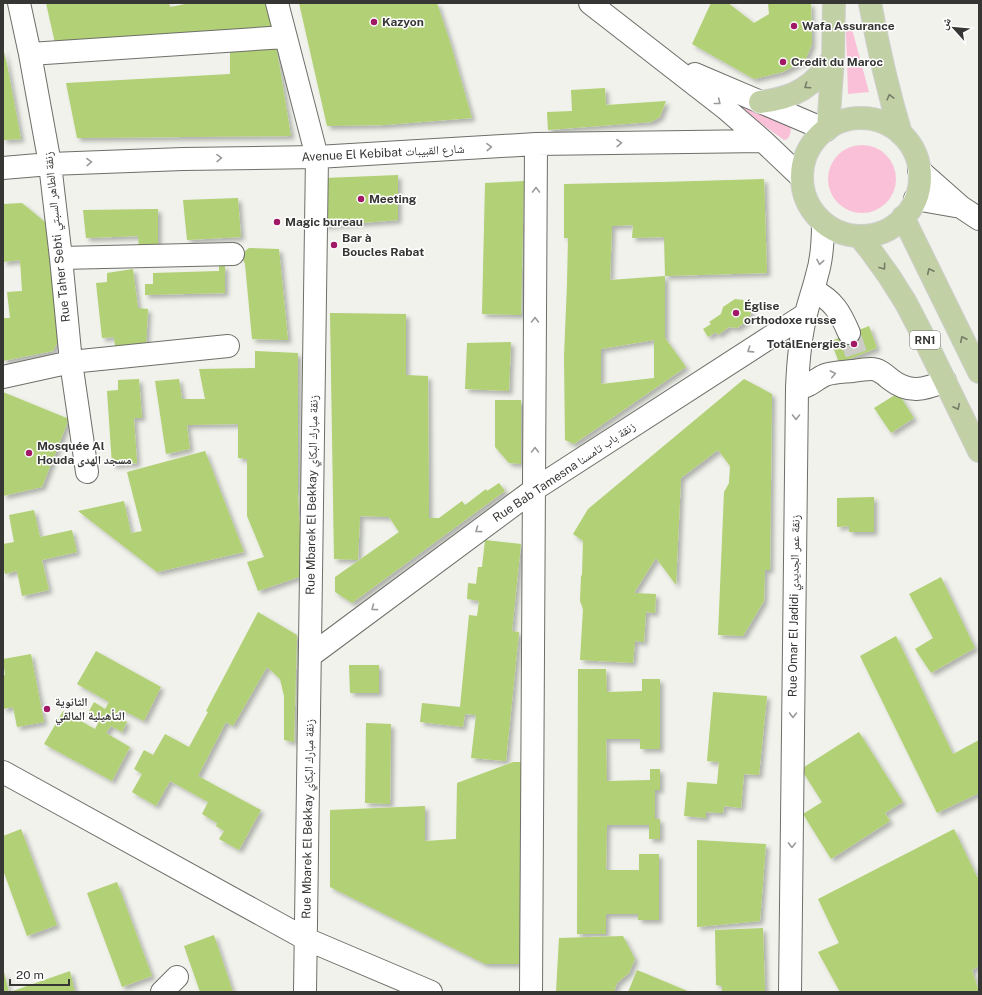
<svg xmlns="http://www.w3.org/2000/svg" width="982" height="995" viewBox="0 0 982 995" font-family="'Public Sans','Noto Naskh Arabic',sans-serif">
<style>
.green{fill:#f9c0d7}
.building{fill:#b2d074;fill-rule:evenodd;filter:url(#shadow)}
.lines{fill:none;stroke-linecap:round;stroke-linejoin:round}
.minor-tunnel{stroke:#cbcdc6;stroke-width:22;stroke-dasharray:22 11;stroke-linecap:butt}
.minor-casing{stroke:#6d6f69;stroke-width:24}
.major-casing{stroke:#cfcfce;stroke-width:24}
.minor{stroke:#fff;stroke-width:22}
.major{stroke:#c2d1a5;stroke-width:22}
.oneway{stroke:#757c67}
.oneway2{stroke:#9a9b9a}
.poi-dot{fill:#a11965;stroke:#fff;stroke-width:1.5}
.labels{text-anchor:middle;stroke-width:3;stroke-linejoin:round;paint-order:stroke}
.shield{fill:#fff;stroke:#727371;stroke-width:1}
.shield-label{font-size:11px;font-weight:bold;fill:#363734}
.poi-label{font-size:12px;font-weight:bold;fill:#363734;stroke:#fff;text-anchor:start}
.street-label{font-size:12px;fill:#363734;stroke:#fff}
</style>
<defs>
<filter id="shadow"><feDropShadow dx="3.5" dy="3.5" stdDeviation="2" flood-color="#0004"/></filter>
</defs>
<rect width="100%" height="100%" fill="#f0f2eb"/>
<path class="green" d="M852,29L869,92L848,94L846,30Z
M743,105L790,127L791,130C790,134 789,140 784,140L741,109Z
M828 179a34 34 0 1 1 68 0a34 34 0 1 1-68 0Z"/>
<path class="building" d="M46,3H169L170,7L190,3H269L276,33L55,43Z
M299,3H437L450,42L472,118L384,125L327,126Z
M711,3H728L754,23L769,14L768,3H811L812,44L805,61L783,72L754,79L692,44Z
M276,45L291,136L77,138L66,83L230,74V49Z
M3,48L7,64L21,139L3,140Z
M605,88L606,105L666,101L660,117L651,122L548,130L547,112L572,111L571,90Z
M398,175V220L323,226L325,178Z
M764,179L767,273L665,276L664,237L632,238L633,225L612,226L610,280L665,276V338L686,367L574,444L565,440L564,356L567,284L568,238H564V184L662,182ZM654,340V378L601,384V349Z
M524,181L521,315L482,314L485,183Z
M238,198L241,237L187,240L183,200Z
M22,203L45,222L60,338L53,351L3,361V318H10L7,292L22,291L20,260L3,262V204Z
M158,209V248L139,249L138,236L86,238L83,210Z
M249,248L279,249L288,340L252,339L245,264L241,254Z
M219,266H225V293L145,295V284H153V273L219,271Z
M133,269L138,308L148,309L146,347L115,346L114,337L102,338L96,283L107,282V273Z
M735,299L743,300L751,312L749,320L737,328L729,327L718,335L716,332L708,337L703,329L711,324L709,322L721,314L723,307Z
M330,313L406,314V375L428,376L429,518H439L462,501L465,505L486,489L487,491L499,483L505,491L352,603L335,592V577L399,532L389,517L360,516L358,560L334,559Z
M869,326L877,348L839,363L831,341Z
M511,342L509,391L465,389L467,343Z
M255,351L298,353V494L302,576L258,591L247,562L264,557L247,516V459L238,458V424L187,425L190,449L166,454L155,381L179,379L182,399H205L199,369L255,368Z
M139,379L142,418H134L137,463L112,465L107,391L118,390V380Z
M744,379L772,394L770,570H765L764,601L743,636L718,635L724,492L729,483L730,466L718,450L681,478L676,585L656,558L634,593L656,594L655,613L646,612L644,642L635,641L633,663L580,660L583,609L580,601L581,576L582,575L583,541L573,534L588,509Z
M3,392L69,419L42,487L3,496Z
M898,393L914,418L891,433L874,408Z
M495,400H521V464L509,463L495,447Z
M205,451L244,552L157,572L78,511L124,501L131,533L142,531L127,472Z
M874,497V532H849V526L837,527V498Z
M34,510L40,537L72,530L77,552L42,560L49,590L22,596L17,571L5,574L3,566V544L14,542L9,515Z
M485,540L521,544L512,631L519,632L506,761L471,758L476,715L465,714L463,727L420,722L422,703L460,707L469,615L477,616L479,601L467,599L468,583L476,584L478,567H482Z
M941,577L975,648L931,673L915,649L933,638L909,594Z
M258,612L297,635L294,742L284,740V696L280,679L267,667L233,726L226,722L198,776L261,810L239,850L219,839L224,831L216,826L217,823L202,814L208,802L170,781L156,806L132,792L142,774L134,769L144,750L153,755L165,734L189,747L208,712L206,711Z
M896,636L953,754L979,740V793L937,813L860,656Z
M96,651L161,687L144,721L120,709L117,716L127,722L122,732L111,726L106,733L130,747L112,781L44,744L63,711L95,729L100,719L88,713L94,702L105,709L109,702L77,684Z
M31,654L44,722L17,727L13,707L3,709V676L5,675L3,659Z
M349,665H379V693H350Z
M578,669H606L607,692L642,691V679H660V749H640V739H606L607,781L650,780V769H660V790H655V819H660V839H649V825H607L606,870H639V854H659V920H638V914H606V934H577Z
M713,692L767,696L759,775L744,774L741,808L724,806L723,813L706,812V818L684,816L687,782L717,784L719,762L707,761Z
M366,723L391,724L390,804L365,803Z
M859,732L903,802L885,813L890,821L831,859L803,814L822,802L801,769Z
M513,762H527V964H485L330,887V810L425,806V841L456,839L457,783Z
M21,829L57,925L27,936L3,870V836Z
M954,829L977,877L979,876V966L972,970L979,992H840L818,952L839,943L818,899Z
M697,840L766,844L760,921L697,927Z
M117,882L152,976L122,987L87,893Z
M763,928L765,992H722V986L716,985L715,930Z
M214,935L233,992H200L184,946Z
M623,936L635,959L629,973L617,983L614,992H556L559,938Z
M637,970L690,992H628Z
M70,971L75,992H10Z
M3,972H4L9,992H3Z"/>
<g class="lines">
<path class="minor-tunnel" d="M849,333L857,356"/>
<defs>
<path id="minor" d="M19,3L30,54L50,164L61,258L71,362L87,472
M277,3L317,157L305,992
M590,3L725,108L763,141L802,178
M30,54L285,37
M695,74L826,130
M3,168L50,164L183,159L317,157L536,144L763,141
M919,170L961,207L979,219
M915,199L961,207
M61,258L233,254
M813,290C834,301 840,312 849,333
M3,377L71,362L228,346
M797,388C800,387 803,387 806,386C813,383 818,378 825,375C833,372 844,372 853,371C859,370 865,369 871,369C879,369 884,374 890,379C909,394 924,390 945,381
M310,656L535,489L806,314
M3,772L306,939L431,992
M162,992L177,977
M531,992L536,144
M790,992L797,388C798,363 800,338 806,314C809,301 814,288 817,275C822,259 823,241 823,223"/>
<path id="major" d="M870,3C878,47 888,91 901,134
M760,102C795,98 813,87 833,58
M802 177a59 59 0 1 1 118 0a59 59 0 1 1-118 0Z
M828,129L833,58L834,3
M903,217L979,372
M859,236L871,251L889,276L906,303L920,330L979,451"/>
</defs>
<use href="#minor" class="minor-casing"/>
<use href="#major" class="major-casing"/>
<use href="#minor" class="minor"/>
<use href="#major" class="major"/>
</g>
<defs><path id="oneway-chevron" d="M-2-3.5L2.5 0L-2 3.5" fill="none" stroke-width="1.6" stroke-linecap="round" stroke-linejoin="round"/></defs>
<g class="oneway">
<use href="#oneway-chevron" transform="translate(807 86) rotate(146)"/>
<use href="#oneway-chevron" transform="translate(890 97) rotate(-104)"/>
<use href="#oneway-chevron" transform="translate(883 267) rotate(54)"/>
<use href="#oneway-chevron" transform="translate(930 271) rotate(-116)"/>
<use href="#oneway-chevron" transform="translate(963 339) rotate(-116)"/>
<use href="#oneway-chevron" transform="translate(957 407) rotate(64)"/>
</g>
<g class="oneway2">
<use href="#oneway-chevron" transform="translate(718 102) rotate(39)"/>
<use href="#oneway-chevron" transform="translate(619 143) rotate(-1)"/>
<use href="#oneway-chevron" transform="translate(489 147) rotate(-3)"/>
<use href="#oneway-chevron" transform="translate(219 158) rotate(-1)"/>
<use href="#oneway-chevron" transform="translate(89 162) rotate(-2)"/>
<use href="#oneway-chevron" transform="translate(536 190) rotate(-90)"/>
<use href="#oneway-chevron" transform="translate(820 262) rotate(100)"/>
<use href="#oneway-chevron" transform="translate(535 320) rotate(-90)"/>
<use href="#oneway-chevron" transform="translate(750 350) rotate(147)"/>
<use href="#oneway-chevron" transform="translate(833 374) rotate(-11)"/>
<use href="#oneway-chevron" transform="translate(796 417) rotate(91)"/>
<use href="#oneway-chevron" transform="translate(535 450) rotate(-90)"/>
<use href="#oneway-chevron" transform="translate(478 530) rotate(144)"/>
<use href="#oneway-chevron" transform="translate(374 608) rotate(143)"/>
<use href="#oneway-chevron" transform="translate(793 715) rotate(91)"/>
<use href="#oneway-chevron" transform="translate(792 845) rotate(91)"/>
</g>
<g class="poi-dot">
<circle cx="374" cy="22" r="4"/>
<circle cx="794" cy="26" r="4"/>
<circle cx="783" cy="62" r="4"/>
<circle cx="361" cy="199" r="4"/>
<circle cx="277" cy="222" r="4"/>
<circle cx="334" cy="245" r="4"/>
<circle cx="736" cy="313" r="4"/>
<circle cx="854" cy="344" r="4"/>
<circle cx="29" cy="453" r="4"/>
<circle cx="47" cy="709" r="4"/>
</g>
<g class="labels">
<rect class="shield" x="910" y="331" width="30" height="18" rx="3"/>
<g class="shield-label">
<text x="925" y="344">RN1</text>
</g>
<g class="poi-label">
<text x="382" y="26">Kazyon</text>
<text x="802" y="30">Wafa Assurance</text>
<text x="791" y="66">Credit du Maroc</text>
<text x="369" y="203">Meeting</text>
<text x="285" y="226">Magic bureau</text>
<text x="342" y="242">Bar à<tspan x="342" dy="14">Boucles Rabat</tspan></text>
<text x="744" y="310">Église<tspan x="744" dy="14">orthodoxe russe</tspan></text>
<text x="846" y="348" text-anchor="end">TotalEnergies</text>
<text x="37" y="450">Mosquée Al<tspan x="37" dy="14">Houda مسجد الهدى</tspan></text>
<text x="55" y="706">الثانوية<tspan x="55" dy="14">التأهيلية المالقي</tspan></text>
</g>
<g class="street-label">
<text transform="translate(383 153) rotate(-3)" y="4">Avenue El Kebibat شارع القبيبات</text>
<text transform="translate(57 237) rotate(-96)" y="4">Rue Taher Sebti زنقة الطاهر السبتي</text>
<text transform="translate(564 472) rotate(-34)" y="4">Rue Bab Tamesna زنقة باب تامسنا</text>
<text transform="translate(312 495) rotate(-89)" y="4">Rue Mbarek El Bekkay زنقة مبارك البكاي</text>
<text transform="translate(794 606) rotate(-89)" y="4">Rue Omar El Jadidi زنقة عمر الجديدي</text>
<text transform="translate(308 819) rotate(-89)" y="4">Rue Mbarek El Bekkay زنقة مبارك البكاي</text>
</g>
</g>
<rect width="982" height="995" fill="none" stroke="#363734" stroke-width="8"/>
<g transform="translate(954 28) rotate(297)" stroke="#ffffff" stroke-width="3" paint-order="stroke">
<path d="M0-3L7 15L0 10L-7 15Z" fill="#363734"/>
<text y="-6" font-size="11" font-weight="bold" text-anchor="middle" fill="#363734">ش</text>
</g>
<path d="M10 979v6h59v-6" fill="none" stroke="#363734" stroke-width="2"/>
<text x="16" y="979" font-size="12" fill="#363734" stroke="#ffffff" stroke-width="3" paint-order="stroke">20 m</text>
</svg>
